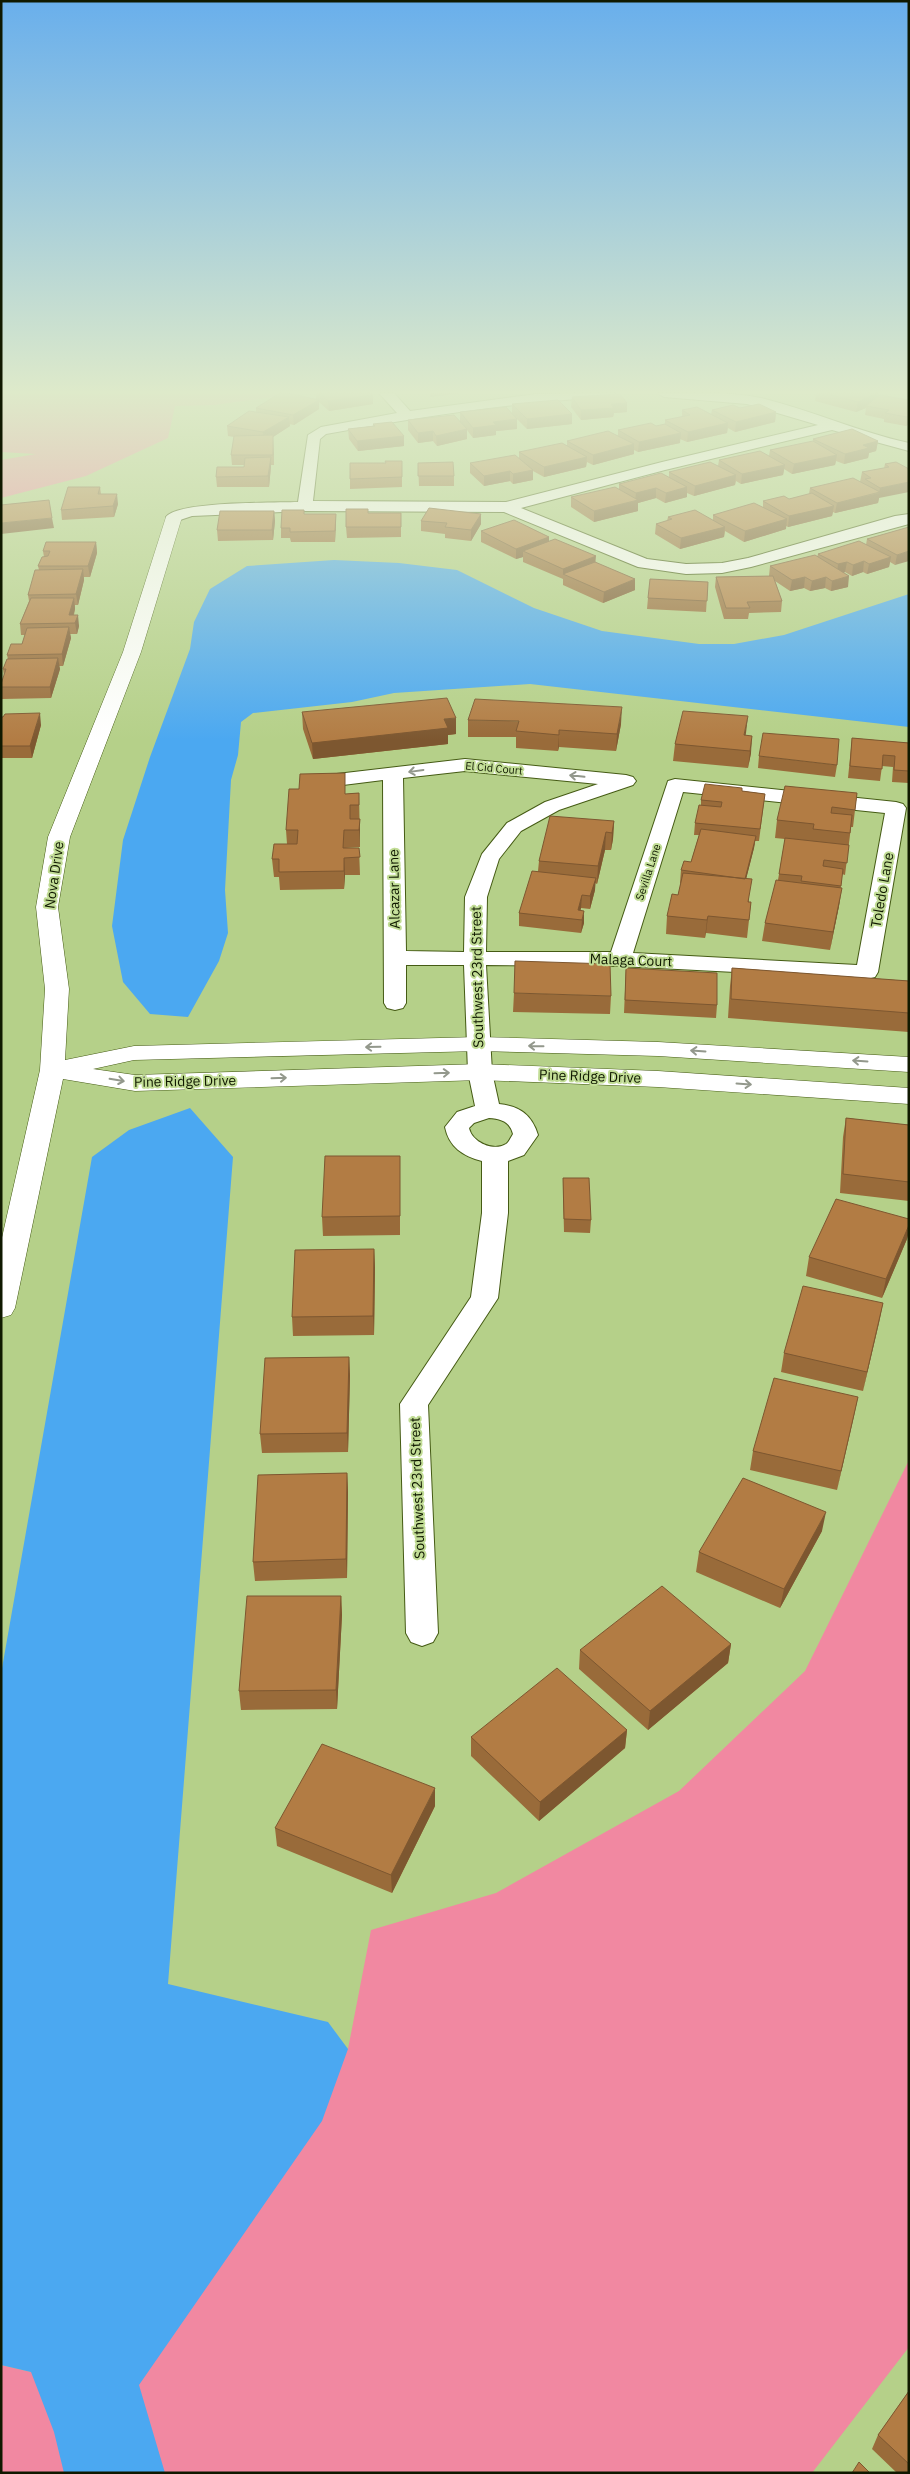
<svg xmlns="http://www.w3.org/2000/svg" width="910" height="2474" viewBox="0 0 910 2474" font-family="'IBM Plex Sans',sans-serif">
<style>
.green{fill:#f188a1}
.water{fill:#4ba8f1}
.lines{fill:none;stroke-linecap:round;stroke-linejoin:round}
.street-casing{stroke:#455b14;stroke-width:2}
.secondary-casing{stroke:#455b14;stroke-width:1}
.street{fill:#fff;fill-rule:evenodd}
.secondary{fill:#fff;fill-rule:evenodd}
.wall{fill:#996b3a}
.shaded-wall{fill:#7d5730}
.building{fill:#b27c44;stroke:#7d5730}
.oneway{stroke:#93988c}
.labels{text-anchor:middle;stroke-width:4;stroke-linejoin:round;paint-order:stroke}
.far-street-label{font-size:11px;fill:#101900;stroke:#c2dd96}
.street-label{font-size:14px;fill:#101900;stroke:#c2dd96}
</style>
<rect width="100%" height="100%" fill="#b5d089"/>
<path class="green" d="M1,393H301L214,405L175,406L168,438L86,476L1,498V460L36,454L1,452Z
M909,1460V2347L812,2473H1V2365L31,2372L348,2049L371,1930L496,1893L679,1791L805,1671Z"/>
<path class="water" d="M334,560L399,563L457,570L534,608L602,631L699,644H734L784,635L909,594V727L530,684L394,693L352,702L253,713L241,722L238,755L231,780L225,890L228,933L219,961L188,1017L150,1014L123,982L112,926L123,840L150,757L190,649L194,622L210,589L247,566Z
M190,1108L233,1157L168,1984L328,2022L348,2049L322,2121L139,2385L165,2473H64L54,2432L31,2372L1,2365V1674L92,1157L129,1130Z"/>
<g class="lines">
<defs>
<path id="street" d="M379,393H394L410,411L536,394L615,393L608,397C513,402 419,417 326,434L320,439L313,501L506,502L662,462L818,425L747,404L664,397L657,393C692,393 727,391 761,398C811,410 858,432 909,443V451L832,430L665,470L521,508L647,559L686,564L722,563L748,558L895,516L909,514V524L751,567L722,573L686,574L638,567L504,512L305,511L192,516L174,522L166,517C177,501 275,503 298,502L308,435L321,427L397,413Z
M465,759L626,775L633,777L636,781L633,785L559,810L521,831L499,859L487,897L486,952H611L668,781L675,779L896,802L903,804L906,808L878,972L875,977L867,979L620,966L486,965L492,1072L499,1104C520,1106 532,1115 538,1135L524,1155L508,1161V1213L498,1298L428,1405L438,1633L433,1642L422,1646L411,1642L406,1633L400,1404L471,1297L482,1213V1161C463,1156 449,1147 445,1127L457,1112L475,1106L468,1072L464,965H406V1003L403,1008L395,1010L387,1008L384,1003L383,780L311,789L304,787L301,783L304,779L311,777ZM465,771L598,784L545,802L507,823L482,854L465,897L464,952L406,951L403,778ZM683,792L885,813L857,965L633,953ZM489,1118C502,1119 510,1122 513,1134C511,1137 509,1142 506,1144C493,1152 472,1142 469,1128L474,1123Z"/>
<path id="secondary" d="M174,512L182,517L141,652L70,837L58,907L69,989L65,1060L134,1046L479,1037L658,1042L909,1057V1072L658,1056L479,1051L134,1060L93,1069L135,1075L480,1064L658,1071L909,1088V1104L658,1087L480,1080L135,1091L63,1079L15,1308L11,1315L1,1318V1242L40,1070L45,989L36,907L48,837L123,652L166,517Z"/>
</defs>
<use href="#street" class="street-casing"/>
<use href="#secondary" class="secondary-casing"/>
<use href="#street" class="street"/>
<use href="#secondary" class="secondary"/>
</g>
<path class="wall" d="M316,393H371L373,395V404L329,411L319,402V409L294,425L289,424L290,426L273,437L274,465H271L269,487H217L216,477L244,467V465H232L231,455L234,437L228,436L227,426L256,412V408L316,399Z
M816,393H879V395L909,400V424L906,426L884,422V419L865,415L866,408L856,412L815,401Z
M572,397L627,412L614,413L613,417L581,420L571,407Z
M512,404L572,414V424L527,429L513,415L517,429L496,431V435L473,438L467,430V439L437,446L433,441L418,443L408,430V420L460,421V412L512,413Z
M740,408L776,412L775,422L735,432L728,428L727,433L687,442L680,439V443L638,452L634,450V454L593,465L587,462L586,467L544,477L533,471V480L513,484L510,481L484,486L470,473V463L519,459V452L567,445V441L618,436V430L656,426L665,424V420L682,417V410L711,414L712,410Z
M373,424L404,436V446L358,451L349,439L348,429L373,426Z
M813,439L878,441L876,451L869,453L868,458L844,464L836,461L835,465L792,474L784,469L783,475L741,484L736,481L735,485L694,496L687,493V497L665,503L656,498L638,503V511L594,522L571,507V497L619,489V484L669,477V472L718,466L719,460L769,456L770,450L813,442Z
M402,461V487L350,489V479L386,463Z
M896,462L879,498L878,503L835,513L833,512L832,516L788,527L786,526V529L744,542L725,531L724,537L680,549L655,534L656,524L667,521L668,517L713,520V515L763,507V501L789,499L809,494L810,488L860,482L862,472L884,468L885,464Z
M418,463L454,476V486H419Z
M100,487L101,494L118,504L114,517L62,520L61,510Z
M274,511L275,521L273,540L218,541L217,530Z
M368,513H401V537L347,538L346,527Z
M304,514H336L335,542H291L290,538H281V528Z
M481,514V524L471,541L445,538V534L421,531V521Z
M909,527L895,565L890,562L889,567L867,574L863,572L852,576L845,572L843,573L848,587L831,591L825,588L810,591L804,588L790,591L775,581L782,601L781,612L749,613L748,619H724L715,587L716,577L769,576L770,566L817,557L818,554L866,545L867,539Z
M481,531L549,537V542L596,562L635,590L603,603L563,585V579L523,562V557L516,559L481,542Z
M96,542L97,553L90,577H84V580L78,605H75V609L74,615L79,626L77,634H70L71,638L63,666H59L60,669L51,698L2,699L1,684L4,676L3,669L8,659L7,655L22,644L25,635H21L20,624L29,601L28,595L39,570L38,566L44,557L43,551Z
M708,582L706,612L647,609L648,598Z
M302,712L456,734L448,735V744L313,759L303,729Z
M1,717L41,725L32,758H1Z
M468,720L621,724L616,751L559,747L558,751L516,748V737H468Z
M746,736L751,753L748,768L673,761L675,744Z
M852,738L909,743V783L892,782L893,767L882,766L880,781L848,778Z
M759,756L837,765L835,777L758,768Z
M742,791L765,794L759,841H755L754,848L746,879L749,902H751L747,938L706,933L705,938L666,934L667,916L678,895L681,883H680L681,870L691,862L699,835H694L695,823L701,805V800Z
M359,793L360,847L345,848H359L360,875H345L344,889L280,890L279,877H274L272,859L287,844L286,830L346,794Z
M857,793L853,827H851L845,875L842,874L839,906L830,950L762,941L765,923L778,880L785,839L775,838L777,820Z
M614,821L613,839L611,850H605L597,884L595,883V890L590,909L581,908L580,911L584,923L581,933L519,926V913L538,871L539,861Z
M626,968L717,1005L716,1018L624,1013Z
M732,968L909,981V1032L728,1018L730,986Z
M514,993L611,996L610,1014L513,1012Z
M846,1118L909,1125V1201L840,1193L843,1137Z
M400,1174V1235L323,1236L322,1217Z
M563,1178L591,1220L590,1233L564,1232L563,1191Z
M909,1219V1231L907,1239L882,1298L806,1276L809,1257Z
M374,1249L375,1268L374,1335L293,1336L292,1317Z
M883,1303L863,1391L781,1372L784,1353Z
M349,1357L350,1376L348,1452L262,1453L260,1434Z
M858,1397L837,1490L750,1470L753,1451Z
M347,1473L348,1492L347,1578L255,1581L253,1562Z
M822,1531L780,1608L696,1572L699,1552Z
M341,1596L342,1615L337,1709L241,1710L239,1691Z
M731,1644L728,1663L648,1730L579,1669L580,1650Z
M627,1730L625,1748L539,1821L471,1756V1737Z
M435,1806L392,1893L277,1846L275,1828Z
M909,2391V2473H897L872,2449L878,2435Z"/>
<path class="shaded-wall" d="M430,393H464L430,397Z
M877,393H879L878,402L866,406V408L856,412L858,402Z
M373,395V404L329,411L328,401Z
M319,400V409L294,425L293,415Z
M627,403V412L614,413L613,417L581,420V410L611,404Z
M776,412L775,422L735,432L736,422Z
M572,414V424L527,429V419Z
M909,416V424L906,426L907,417Z
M289,417L290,426L273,437L274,465L273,455L264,442L263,432Z
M517,419V429L496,431V435L473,438V428L493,422Z
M728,423L727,433L687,442L688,432Z
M467,429V439L437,446L436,436Z
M433,431V441L418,443V433Z
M681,433L680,443L638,452L639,442Z
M404,436V446L358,451L357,441Z
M878,441L876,451L869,453L868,458L844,464L845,454L863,445Z
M634,444V454L593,465V455Z
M837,455L835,465L792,474L794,464Z
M271,457V467L269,487L268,476Z
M587,457L586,467L544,477V467Z
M785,465L783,475L741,484L742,474Z
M533,470V480L513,484V474Z
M510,471V481L484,486V476Z
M736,475L735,485L694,496L695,486Z
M909,482V492L879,498L878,503L835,513L837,503L879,493L880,488Z
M687,487V497L665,503L666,493Z
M656,488V498L638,503V511L594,522V511L635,501L636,493Z
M117,494L118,504L114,517L113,506Z
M834,506L832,516L788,527L789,516Z
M274,511L275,521L273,540L272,530Z
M336,514V524L335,542V531Z
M481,514V524L471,541V530Z
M52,518L54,528L1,534V523Z
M787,519L786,529L744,542L745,531Z
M725,527L724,537L680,549L681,538Z
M549,537V548L523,551V557L516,559V549Z
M96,542L97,553L90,577L88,566Z
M909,551V561L895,565L897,555Z
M596,556L595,566L563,574V580V569Z
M891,557L889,567L867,574L869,564Z
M864,561L863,572L852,576L853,565Z
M847,562L845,572L837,575L838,564Z
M83,569L84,580L78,605L76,594Z
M849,576L848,587L831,591L832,581Z
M805,577L804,588L790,591L792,580Z
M826,577L825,588L810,591L812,581Z
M635,579V590L603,603L604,592Z
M74,598L75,609L71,623L69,615Z
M78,615L79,626L77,634L75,623Z
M69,627L71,638L63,666L62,654Z
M58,658L60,669L51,698L50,687Z
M622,707L621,724L616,751L617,734Z
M40,713L41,725L32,758L30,746Z
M748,716L746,733L743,752L744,735Z
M456,718V734L448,735V744L313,759L312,743L444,719Z
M559,730V747L558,751L559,735Z
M752,736L751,753L748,768L750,751Z
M360,819V847L359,830Z
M614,821L613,839L611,850L612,833Z
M606,832L605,850L597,884L598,866Z
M756,836L754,848L743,891L745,879Z
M344,858L345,875L344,889Z
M596,878L595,890L590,909V896Z
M842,888L839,906L830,950L833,932Z
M582,895L581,908L578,920V910Z
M584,911V923L581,933L582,920Z
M708,916L706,933L705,938L707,920Z
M909,1225V1231L907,1239L882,1298L886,1279Z
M374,1249L375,1268L374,1335L373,1316Z
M883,1303L879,1323L863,1391L867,1372Z
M349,1357L350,1376L348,1452L347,1433Z
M858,1397L854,1416L837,1490L841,1471Z
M347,1473L348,1492L347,1578L346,1559Z
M826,1512L822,1531L780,1608L784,1589Z
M341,1596L342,1615L337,1709L336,1690Z
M731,1644L728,1663L648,1730L650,1711Z
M627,1730L625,1748L539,1821L540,1802Z
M435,1788V1806L392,1893L391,1875Z"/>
<path class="building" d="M280,393H287L319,400L293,415L256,408Z
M320,393H371L373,395L328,401Z
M824,393H877L858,402Z
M620,394L627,403L611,404L614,408L581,410L572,397Z
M879,395L909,400V416L907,417L885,413L889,410L866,406Z
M558,400L572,414L527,419L512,404Z
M759,404L776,412L736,422L712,410L733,405L740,408Z
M506,407L517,419L493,422L496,425L473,428L460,412Z
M697,407L728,423L688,432L665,420L690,415L682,410Z
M249,411L289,417L263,432L227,426Z
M454,415L467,429L436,436L433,431L418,433L408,420Z
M392,422L404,436L357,441L348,429L375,426L373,424Z
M651,423L656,426L665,424L681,433L639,442L618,430Z
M852,429L878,441L863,445L869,448L845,454L813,439Z
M608,431L634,444L593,455L567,441Z
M273,435V455H231L234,436Z
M813,441L837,455L794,464L770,450Z
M562,443L587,457L544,467L519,452Z
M760,451L785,465L742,474L719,460Z
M515,455L533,470L513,474L510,471L484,476L470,463Z
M271,457L268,476L216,477L217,467H244L245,458Z
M385,461H402V477L350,479V463H386Z
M453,462L454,476H418V463Z
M710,462L736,475L695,486L669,472Z
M896,462L909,469V482L880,488L865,479L871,478L862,472L889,467L885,464Z
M661,473L687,487L666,493L656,488L636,493L619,484Z
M853,478L880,492L837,503L810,488Z
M68,487H100L98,494H117L113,506L61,510Z
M615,487L638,500L594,511L571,497Z
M812,493L834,506L789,516L763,501L784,496L789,499Z
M49,500L52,518L1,523V505Z
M754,503L787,519L745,531L713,515Z
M429,508L481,514L471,530L445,527L447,523L421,521Z
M346,509H368V513H401V527H346Z
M282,510H304V514H336L335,531L290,532V528H281Z
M695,510L725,527L681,538L656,524L672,519L668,517Z
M220,511H274L272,530H217Z
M514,520L549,537L516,549L481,531Z
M909,527V551L897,555L867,539Z
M555,539L596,556L563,569L523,551Z
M859,541L891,557L869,564L864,561L853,565L847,562L838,564L818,554Z
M46,542H96L88,566H38L42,557L48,556L50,551H43Z
M815,555L849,576L832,581L826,577L812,581L805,577L792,580L770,566Z
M595,562L635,579L604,592L563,574Z
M83,569L76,594L28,595L35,570Z
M773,576L782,601L747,602L750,608H726L716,577Z
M650,579L708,582L707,601L648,598Z
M31,598H74L69,615H78L75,623L20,624Z
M69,627L62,654L7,655L11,644H22L27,628Z
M58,658L50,687H1V684L6,669H3L7,659Z
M447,698L456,718L444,719L448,728L312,743L302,712Z
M475,699L622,707L617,734L559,730V735L516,731L519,721L468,720Z
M683,711L748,716L744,735L752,736L750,751L675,744Z
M40,713L30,746H1V717H3L5,714Z
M763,733L839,739L837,765L759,756Z
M852,738L909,743V771L894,770L895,756L883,755L882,769L850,766Z
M345,773V794L359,793V805H350V819H360L359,830H344L343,848H359L360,857L344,858V871L279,872V859H272L274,844H297L298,830H286L289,789H299L300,774Z
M705,784L742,788V791L765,794L760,829L695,823L699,805L721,807L722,802L701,800Z
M785,786L857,793L855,810L832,807L831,813L852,815L850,833L813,829L814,824L777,820Z
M550,816L614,821L612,833L606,832L598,866L539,861Z
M701,829L756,836L745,879L681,870L684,861L691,862Z
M785,838L849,845L847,863L824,860L823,866L843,869L841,886L801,881L802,876L779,874Z
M532,871L596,878L590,896L582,895L578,910L584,911L582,920L519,913Z
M683,873L752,879L748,902H751L749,920L708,916L707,920L667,916L672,894L678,895Z
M776,880L842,888L833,932L765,923Z
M515,961L610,964L611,996L514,993Z
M626,968L717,973V1005L625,1000Z
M732,968L909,981V1013L731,999Z
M846,1118L909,1125V1182L843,1174Z
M325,1156H400V1216L322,1217Z
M563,1178H589L591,1220L564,1219Z
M836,1199L909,1219V1225L886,1279L809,1257Z
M374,1249L373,1316L292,1317L295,1250Z
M803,1286L883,1303L867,1372L784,1353Z
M349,1357L347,1433L260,1434L265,1358Z
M774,1378L858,1397L841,1471L753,1451Z
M347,1473L346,1559L253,1562L258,1475Z
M743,1478L826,1512L784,1589L699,1552Z
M662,1586L731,1644L650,1711L580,1650Z
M247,1596H341L336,1690L239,1691Z
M557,1668L627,1730L540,1802L471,1737Z
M322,1744L435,1788L391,1875L275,1828Z
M909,2391V2464L878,2435Z
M859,2462L870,2473H852Z"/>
<defs><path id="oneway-shaft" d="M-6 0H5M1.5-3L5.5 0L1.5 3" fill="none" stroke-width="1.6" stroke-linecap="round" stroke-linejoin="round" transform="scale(1.25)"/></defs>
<g class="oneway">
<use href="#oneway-shaft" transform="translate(416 771) rotate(172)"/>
<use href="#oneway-shaft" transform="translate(577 776) rotate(-174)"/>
<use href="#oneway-shaft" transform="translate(536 1046) rotate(-179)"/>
<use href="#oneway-shaft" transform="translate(373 1047) rotate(179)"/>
<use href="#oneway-shaft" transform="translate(698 1051) rotate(-176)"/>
<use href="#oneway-shaft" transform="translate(860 1061) rotate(-176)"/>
<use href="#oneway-shaft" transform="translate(442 1073) rotate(-2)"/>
<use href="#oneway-shaft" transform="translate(279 1078) rotate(-2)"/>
<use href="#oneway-shaft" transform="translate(117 1080) rotate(9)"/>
<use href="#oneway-shaft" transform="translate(744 1084) rotate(4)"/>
</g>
<linearGradient id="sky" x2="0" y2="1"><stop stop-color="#69afec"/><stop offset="0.53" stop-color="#deeaca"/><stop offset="1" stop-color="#deeaca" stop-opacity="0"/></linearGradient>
<rect width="910" height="740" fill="url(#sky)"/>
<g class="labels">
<g class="far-street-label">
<text transform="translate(494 768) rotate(5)" y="4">El Cid Court</text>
<text transform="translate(648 872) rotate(-72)" y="4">Sevilla Lane</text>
</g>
<g class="street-label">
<text transform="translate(54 875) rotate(-82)" y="5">Nova Drive</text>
<text transform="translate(394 889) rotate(-91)" y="5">Alcazar Lane</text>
<text transform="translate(882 890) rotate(-80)" y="5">Toledo Lane</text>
<text transform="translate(631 960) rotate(2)" y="5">Malaga Court</text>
<text transform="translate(477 977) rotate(-91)" y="5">Southwest 23rd Street</text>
<text transform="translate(590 1076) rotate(2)" y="5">Pine Ridge Drive</text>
<text transform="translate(185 1081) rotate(-1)" y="5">Pine Ridge Drive</text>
<text transform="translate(417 1488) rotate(-92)" y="5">Southwest 23rd Street</text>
</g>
</g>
<rect width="910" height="2474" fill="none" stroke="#101900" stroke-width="5"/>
</svg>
